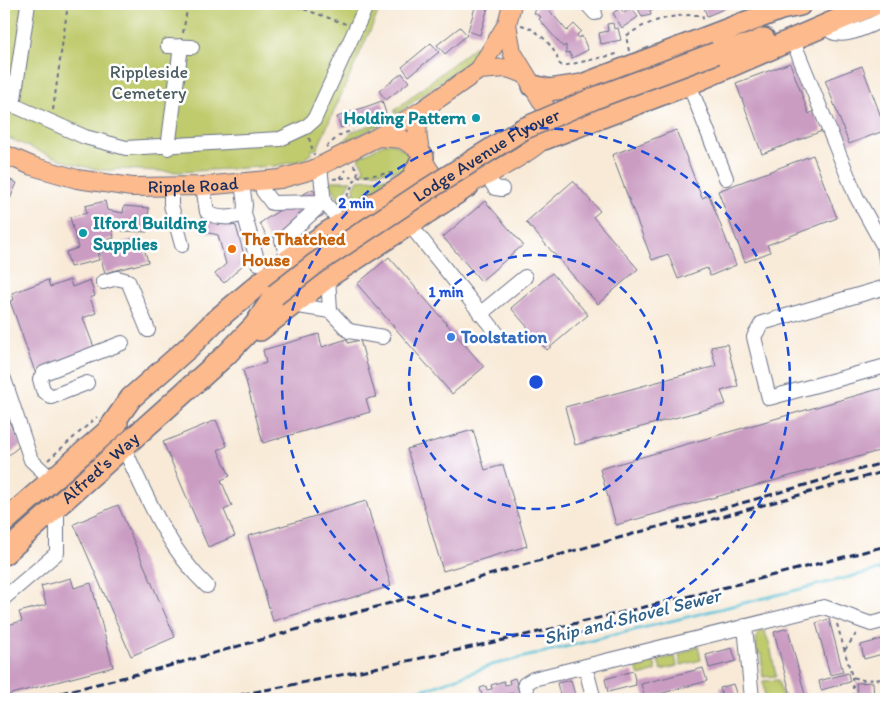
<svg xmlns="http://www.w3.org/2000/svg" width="890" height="703" viewBox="0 0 890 703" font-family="Itim,sans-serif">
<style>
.green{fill:#bfcb6d;stroke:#6d7d66}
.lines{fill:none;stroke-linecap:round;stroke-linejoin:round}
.stream{stroke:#57bfd4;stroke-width:3}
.building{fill:#ca9cc2}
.minor-casing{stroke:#687088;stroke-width:16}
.major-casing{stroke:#687088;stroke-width:20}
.highway-casing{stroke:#687088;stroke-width:24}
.path{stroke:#687088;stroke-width:2;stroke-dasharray:4 4;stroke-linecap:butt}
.minor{stroke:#fff;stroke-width:14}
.major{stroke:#fcba8d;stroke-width:18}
.highway{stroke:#fcba8d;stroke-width:21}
.rail{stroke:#1b2f5e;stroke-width:3;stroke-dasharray:8 4;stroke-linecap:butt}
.highway-bridge-casing{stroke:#687088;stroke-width:24;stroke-linecap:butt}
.highway-bridge{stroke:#fcba8d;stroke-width:21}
.ring{fill:none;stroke:#1d4ed8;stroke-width:2.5;stroke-dasharray:9 6}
.culture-dot{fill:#0f9aa8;stroke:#fff;stroke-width:2}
.food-dot{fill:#e8710a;stroke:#fff;stroke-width:2}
.shop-dot{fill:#3f7fe0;stroke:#fff;stroke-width:2}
.labels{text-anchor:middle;stroke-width:5;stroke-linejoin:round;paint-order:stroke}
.park-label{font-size:18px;fill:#4c5e62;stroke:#fff}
.culture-label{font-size:18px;font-weight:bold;fill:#0d838f;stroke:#fff;text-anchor:end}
.street-label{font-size:18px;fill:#1b2f5e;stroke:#fff}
.food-label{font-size:18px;font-weight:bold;fill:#c56008;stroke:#fff;text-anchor:start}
.shop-label{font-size:18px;font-weight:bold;fill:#366cbe;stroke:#fff;text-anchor:start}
.water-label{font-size:19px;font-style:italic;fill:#306187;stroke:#fff}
.centre{fill:#1d4ed8;stroke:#fff;stroke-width:2.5}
.ring-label{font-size:15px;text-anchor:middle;font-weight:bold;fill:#1d4ed8;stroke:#fff;stroke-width:5;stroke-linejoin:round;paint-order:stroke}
</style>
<rect width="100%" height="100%" fill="#fff"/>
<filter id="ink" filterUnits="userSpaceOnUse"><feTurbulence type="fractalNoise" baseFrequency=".02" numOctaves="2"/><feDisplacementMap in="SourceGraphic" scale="10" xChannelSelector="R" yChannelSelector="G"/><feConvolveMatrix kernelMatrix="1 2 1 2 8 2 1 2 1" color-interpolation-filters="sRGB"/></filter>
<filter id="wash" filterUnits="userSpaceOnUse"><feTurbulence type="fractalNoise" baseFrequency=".0096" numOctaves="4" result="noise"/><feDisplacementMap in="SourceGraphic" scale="20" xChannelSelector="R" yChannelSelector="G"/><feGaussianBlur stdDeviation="1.12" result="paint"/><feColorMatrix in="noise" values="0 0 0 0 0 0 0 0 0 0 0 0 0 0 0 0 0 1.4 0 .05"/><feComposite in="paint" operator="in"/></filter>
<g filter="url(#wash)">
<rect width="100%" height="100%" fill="#f8ead7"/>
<path class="green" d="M4,4H382L317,149L311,150L312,153L303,160L275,166L244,168L179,172L117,169C94,177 27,146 4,136Z
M481,46L479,53L397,114L395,113V110L474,47Z
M383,121L384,123L344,142L353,131Z
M392,143L406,151L409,163L406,170L362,173L364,167L358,158L383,144Z
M400,177L345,210L344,209L352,192L355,193L354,187L358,180Z
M331,181H351L337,206L338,196L330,185Z
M764,630L770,645L776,676L763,677L761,654L757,652C756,642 754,634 764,630Z
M698,646L701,660L681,665L679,655Z
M675,656L677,666L661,670L658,660Z
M654,661L656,671L639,676L636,666Z
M778,680L783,699H765L763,681Z"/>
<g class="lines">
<path class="stream" d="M386,699L436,686L492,665L886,568"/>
</g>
<g id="blocks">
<path class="building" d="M476,4H489L480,35L468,31Z
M539,4L551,5L549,10L567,31L574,24L581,31L577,35L578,38L582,36L588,50L572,58L569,52L566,53V45L563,47L539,19L541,17L534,13Z
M636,4H676L677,7L668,9L667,6L650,10L651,15L642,17Z
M681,4H701L700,7L681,6Z
M706,4H724L726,8L707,16L703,5Z
M620,8L624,13L631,8L638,17L622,28L613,13Z
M613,23L614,29L618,28L621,40L601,44L599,33L608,31L607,24Z
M460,27L467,35L445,54L437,45Z
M431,43L439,52L409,76L402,67Z
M790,63L809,114L814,111L822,131L762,154L736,83Z
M862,66L886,130L849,144L825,80Z
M402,73L409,82L386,100L379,91Z
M382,101L386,113L341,128L337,117Z
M676,130L702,198L709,195L736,265L710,276L707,268L678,279L668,254L652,260L612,155Z
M813,155L837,218L767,245L770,252L745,262L718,191Z
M4,177L17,183L9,201L6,200L4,207Z
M573,181L600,211L593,217L638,269L598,304L526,222Z
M313,189L326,214L298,228L268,239L260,223L286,206L285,204Z
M105,201L107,210L123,213L124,206L149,208L147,232L122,231V222L110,219L114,238L94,243L99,260L70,267L66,252L78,248L70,217L87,213L85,206Z
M485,201L523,245L481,281L443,237Z
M203,218L236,226L246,262L224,283L215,274L226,264L218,235L200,231Z
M141,237L148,262L105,273L99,252L103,251L102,248Z
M389,257L484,367L452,394L357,284Z
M552,273L588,315L547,350L511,308Z
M48,280L50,287L70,280L72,287L90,280L95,296L90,298L96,313L83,318L95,350L35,372L10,301L14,300L12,293Z
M319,334L322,347L347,339L348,343L360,340L376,397L366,399L370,412L263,443L243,370L266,363L263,350Z
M727,344L738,386L721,391L726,404L575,445L565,407L716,366L711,347Z
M886,387V449L616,525L600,469Z
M4,412L21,445L4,459Z
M216,420L227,446L218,450L230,476L221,480L232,506L224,510L235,536L208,547L163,442Z
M473,430L485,470L503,465L527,546L443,571L407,449Z
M366,501L391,586L273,621L248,536Z
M118,505L175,637L131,656L74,524Z
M71,578L74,588L91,583L113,667L4,696V626L22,621L19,612L46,605L41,586Z
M829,619L843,672L830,675L816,623Z
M788,628L790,637L806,699H792L781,659L774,632Z
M886,638V653L864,659L861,645Z
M732,648L736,661L709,668L706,655Z
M703,668L707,681L645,698L641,684Z
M633,671L636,685L608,692L605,679Z
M848,673L850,682L821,690L819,681Z
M515,678L521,699H515L513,693L507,694L509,699H483L480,688L486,686L487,690L492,689L491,685L504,681L505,685L510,684L509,680Z
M571,680L576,699H561L557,683Z
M873,682L874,699H858L856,683Z
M733,684L738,699H723L720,688Z"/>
</g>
</g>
<g filter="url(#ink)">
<use href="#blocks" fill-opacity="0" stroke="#687088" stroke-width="1"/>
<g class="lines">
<defs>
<path id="minor" d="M587,4L595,13
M826,26C837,45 872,24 886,18
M793,41L856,196L884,247L886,259
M168,46L192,47
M689,84L726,178
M4,101L85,137L126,148L280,139L306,127L314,120L367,4
M13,106L28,4
M168,148L181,46
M320,167L324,202L342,223
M487,175L495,188L502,189
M262,181L263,191L272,203L324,202
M203,186L207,212C216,219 234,219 244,213L245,205L242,183
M171,187V205L182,245
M244,213L258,263
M410,225L499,336
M288,260L282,240L324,202
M103,282L117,278L128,281L148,330
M886,287L762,323L754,337L769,398L886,366
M292,305L330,311L328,277
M330,311L349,331L383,337
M480,314L525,277
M4,379L31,460L51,479
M87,383L51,397L43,390L40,379L44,373L122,343
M124,448C146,496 168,549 207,586
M4,598L57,553V507
M745,626L752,699
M585,666L593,696
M528,699L525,684L533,679L824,607L871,624L886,620"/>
<g id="major">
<path d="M479,70L507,24L512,4"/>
<path d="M421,111C410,137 425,186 458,187C469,188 538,148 544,138C550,130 550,122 549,113L512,52L507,24"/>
<path d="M378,137L402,139L418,149"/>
<path id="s1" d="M4,154L32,166L77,179L132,187L203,186L280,179L312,170L378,137L421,111L479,70L507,68L525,74"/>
</g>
<g id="highway">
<path d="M716,53L750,45L764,39"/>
<path d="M533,86L549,90L582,85L781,9L800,5"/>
<path d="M544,139L689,84L875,4"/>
<path d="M260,330L328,277L468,186"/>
<path d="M107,432L131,398L189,347L215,321L288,260L328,232L405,185L412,179L423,157"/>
<path d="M4,522L117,423"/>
<path id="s2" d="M4,554L227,354L255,325L275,295"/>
</g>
</defs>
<use href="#minor" class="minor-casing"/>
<use href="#major" class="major-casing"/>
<use href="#highway" class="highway-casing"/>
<path class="path" d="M289,4L346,24
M521,25C533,27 549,41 555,53C559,59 556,63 563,66L617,54
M183,33L188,4
M629,51L626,36C649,20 674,14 702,15L704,22
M53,110L68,4
M309,138L314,155
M326,147L340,135L353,130
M340,178L346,170
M333,179L393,173
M343,204L357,176L358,171L353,164
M48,460L97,417
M837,624L852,677L863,680L886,679
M845,650L858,631
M852,677L854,699"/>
<use href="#minor" class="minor"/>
<use href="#major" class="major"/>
<use href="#highway" class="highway"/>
<path class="rail" d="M677,529L886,471
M37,699L165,667L886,462
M218,699C443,657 665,604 886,546"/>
<defs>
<g id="highway-bridge">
<path id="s3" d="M275,295L315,264L425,191L523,129L595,98L716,53"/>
</g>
</defs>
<use href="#highway-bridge" class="highway-bridge-casing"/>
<use href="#highway-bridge" class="highway-bridge"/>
</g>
</g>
<g class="ring">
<circle cx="536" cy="382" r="127"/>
<circle cx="536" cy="382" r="254"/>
</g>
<g class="culture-dot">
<circle cx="476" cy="118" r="5"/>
<circle cx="83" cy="233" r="5"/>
</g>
<circle class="food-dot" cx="232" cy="249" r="5"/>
<circle class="shop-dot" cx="451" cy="337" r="5"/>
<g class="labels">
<g class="park-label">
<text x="149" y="78">Rippleside<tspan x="149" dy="21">Cemetery</tspan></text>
</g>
<g class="culture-label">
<text x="466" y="124">Holding Pattern</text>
<text x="93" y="229" text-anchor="start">Ilford Building<tspan x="93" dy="21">Supplies</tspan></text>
</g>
<g class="street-label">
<text dy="6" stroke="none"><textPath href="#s3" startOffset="254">Lodge Avenue Flyover</textPath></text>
<text dy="6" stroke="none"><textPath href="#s1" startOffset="194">Ripple Road</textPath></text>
<text dy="6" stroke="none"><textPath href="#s2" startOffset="129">Alfred's Way</textPath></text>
</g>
<g class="food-label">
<text x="242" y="245">The Thatched<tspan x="242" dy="21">House</tspan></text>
</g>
<g class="shop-label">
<text x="461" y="343">Toolstation</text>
</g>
<g class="water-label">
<text transform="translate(632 616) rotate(-14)" y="7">Ship and Shovel Sewer</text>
</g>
</g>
<circle cx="536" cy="382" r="8" class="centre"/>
<g class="ring-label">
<text x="356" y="208">2 min</text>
<text x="446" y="297">1 min</text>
</g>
<rect width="890" height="703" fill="none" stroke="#fff" stroke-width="20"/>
</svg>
